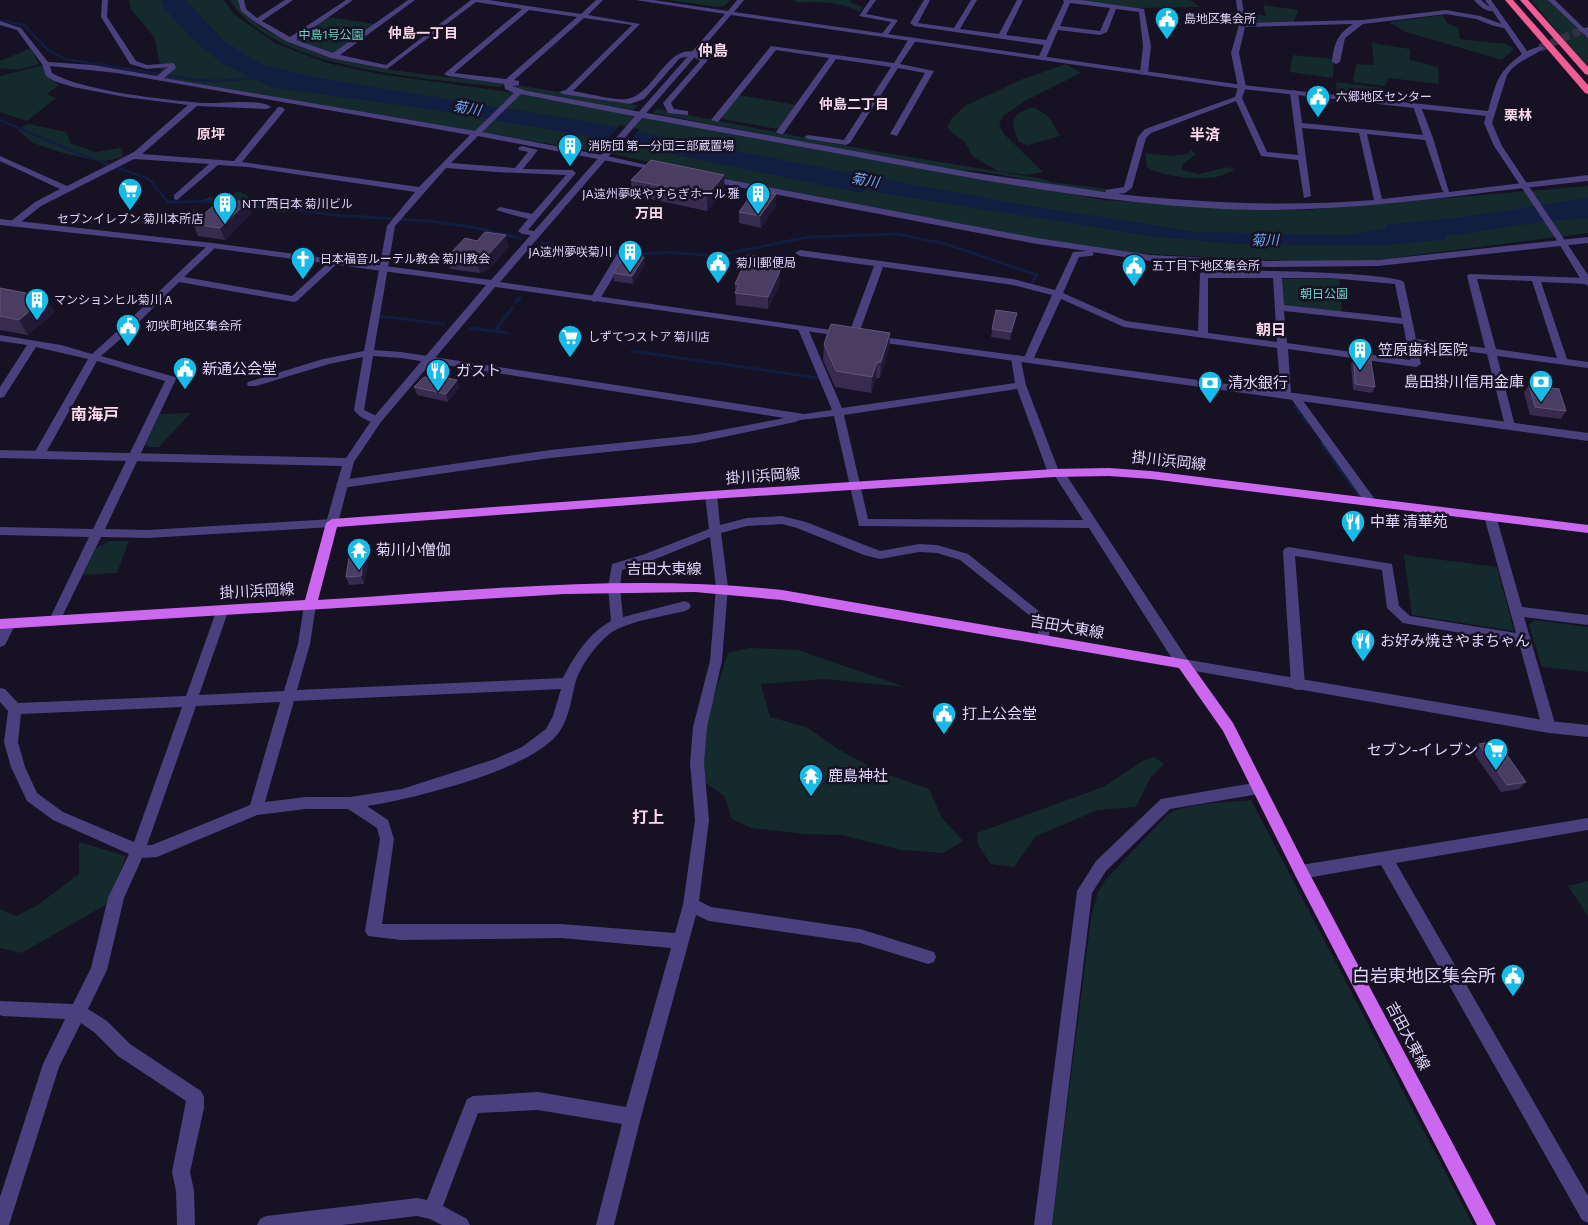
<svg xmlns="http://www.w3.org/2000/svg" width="1588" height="1225" viewBox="0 0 1588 1225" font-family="Commissioner,'Noto Sans JP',sans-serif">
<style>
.green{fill:#142a2c}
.water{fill:#111e42}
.pier{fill:#161123}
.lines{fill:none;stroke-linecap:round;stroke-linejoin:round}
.stream-far2{stroke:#111e42;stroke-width:2.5}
.stream-far1{stroke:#111e42;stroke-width:3}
.stream{stroke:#111e42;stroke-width:4.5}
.tertiary-tunnel{stroke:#342f43;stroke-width:8;stroke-dasharray:8 4;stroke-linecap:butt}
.minor{fill:#49407d;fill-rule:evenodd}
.tertiary{fill:#49407d;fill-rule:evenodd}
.primary{fill:#cc68f0;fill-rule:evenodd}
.motorway{fill:#ef5d93;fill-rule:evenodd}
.wall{fill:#372b4f}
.shaded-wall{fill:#221936}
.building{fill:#493d61;stroke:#60557a}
.labels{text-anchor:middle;stroke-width:5;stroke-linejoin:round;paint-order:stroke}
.far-poi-label{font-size:12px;fill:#dfd6fb;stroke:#161123;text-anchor:start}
.far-park-label{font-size:12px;fill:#69d4c5;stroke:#161123}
.far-neighbourhood-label{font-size:14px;font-weight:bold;fill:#fbd8eb;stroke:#161123}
.far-water-label{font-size:14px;font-style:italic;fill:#6ea6f1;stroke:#161123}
.far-quarter-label{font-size:15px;font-weight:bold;fill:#fbd8eb;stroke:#161123}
.poi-label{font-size:15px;fill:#dfd6fb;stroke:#161123;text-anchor:start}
.street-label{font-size:15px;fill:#dfd6fb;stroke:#161123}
.neighbourhood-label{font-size:16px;font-weight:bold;fill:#fbd8eb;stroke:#161123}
.near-poi-label{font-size:18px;fill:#dfd6fb;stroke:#161123;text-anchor:end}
</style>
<rect width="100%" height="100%" fill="#161123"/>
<path class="green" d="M129,0H224L235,15L275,43L327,63L379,74L525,94L1104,200L1215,207L1306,210L1588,186V233L1346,264L1108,252L847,206L617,155L209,89L162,79L155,38L131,9Z
M231,0H240C243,5 245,12 249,17C257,26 270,32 281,37C349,71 428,74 502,83L504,86L498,87C422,77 276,71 230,1Z
M668,0H731L725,5L718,7Z
M793,0H850L852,3L863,7L859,12C850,3 811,0 799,3Z
M1077,0H1190L1200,7L1136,8Z
M1531,0H1549L1588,38V69Z
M1263,5L1299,10L1293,22L1250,23V13L1266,16Z
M1443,15L1447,23L1458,28L1460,39L1506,44L1514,49L1502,60L1406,32L1389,22Z
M329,17L375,24L332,55L293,41Z
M1372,43L1410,49V60L1438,67L1439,84L1389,78L1385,86L1353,82L1356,64L1374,65Z
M31,48L39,64L17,70L0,68V61Z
M1293,55L1334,59L1333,78L1290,72Z
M1066,64L1081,73L1025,101L1003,116L999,125L1004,134L1043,172L1026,175L998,171L973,157L965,142L952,133L947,127L951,119L965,106L1023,79Z
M43,65L46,75L59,85L47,94L56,98L27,121L0,112V76Z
M1336,82L1382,88L1387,99L1337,93Z
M512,84L628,104L638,105L633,110C593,103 551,99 512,88Z
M739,95L796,105L778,129L722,119L721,117Z
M1034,107L1048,116L1060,136L1028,145L1019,142C1009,120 1011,114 1034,107Z
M657,109L874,151L1044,179L1050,182L1116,190C1083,195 1031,180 997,174C987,173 972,168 963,172L653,113Z
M28,124L67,132L70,143L95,152L121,148L123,152L122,157L102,162L63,153L33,143L17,129Z
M1191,150L1196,154L1182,165V170L1199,174L1228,167L1235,170C1229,172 1222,176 1216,177C1199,180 1161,177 1147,167L1145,153L1171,156L1187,154Z
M237,191C245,193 249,198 255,200C266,203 278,196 287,202L303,200L300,207L283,213L257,209H225L203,200L210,197L228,199Z
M1339,278L1342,312L1284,305L1281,279Z
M191,413L159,447H149L145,445L160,414Z
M110,541H129L117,573L83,575L96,548Z
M1404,555L1497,567L1514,631L1412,615Z
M1535,620L1588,627V672L1542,667L1529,625Z
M749,648L798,650L905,687L824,679L761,684L770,717L806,727L838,749L878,771L929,789L942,818L963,841L943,853L902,850L841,835L804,834L752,828L732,819L724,796L699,778V743L728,653Z
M1154,757L1164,764L1151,777L1136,807L1098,810L1036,836L1014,867L991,864L978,845L977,833L1105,786L1144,760Z
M1251,800L1473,1225H1052L1091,918L1098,892L1106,879L1168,814C1191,802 1225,803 1251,800Z
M79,842L126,856L107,904L22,953L0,948V909L16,916L38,905L79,874Z
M1588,881V916L1568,886Z"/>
<path class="water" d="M161,0H186L223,40L260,64L314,77L589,122L844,172L856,171L885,177L888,180L1031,206L1197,232L1345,235L1386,228V225L1463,217L1588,198V218L1549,221L1445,236L1447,239L1377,246L1235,244L1149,236L864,190L861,193L576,134L435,110L271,87L223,64L193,40L165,9Z"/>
<path class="pier" d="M620,125L640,129L624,147L604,143Z"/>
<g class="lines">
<path class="stream-far2" d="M0,20L24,25L48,50L65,59L196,80L217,81L257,78
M0,120L82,155L149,179L168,202L223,201
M243,202L251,203"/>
<path class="stream-far1" d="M168,202H175
M243,202L334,215L429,221L477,228L520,238
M542,243L625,256L666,252L715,256L808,237L897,234L946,244L1037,275L1032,283
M516,302L520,297
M379,316L444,324
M470,328L508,333
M495,331L512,308
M632,351L819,378
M1295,407L1300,413
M1303,418L1307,423
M1321,443L1336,463"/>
<path class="stream" d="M1335,462L1359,494"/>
<path class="tertiary-tunnel" d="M1540,48L1582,30"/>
<path class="minor" d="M102,0H108L107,17L136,61L147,65L174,63L176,68L164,78L475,131L514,93L505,89L504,84L448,76L444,74L522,9L476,2L387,69L331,58L286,41L255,22L241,11L238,0H244L246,9L257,18L285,0H293L262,21L290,37L346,0H353L296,40L333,53L408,0H415L340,55L386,65L471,0H489L581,14L596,0H603L588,15L640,24L573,91C586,93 616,101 627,99C657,95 671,28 708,60L671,103L674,109L688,111V115L668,113L663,103L700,61L692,56L680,58L644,99L630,104L563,94L559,92L566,90L632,25L584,18L514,80L519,81V85L512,86L527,91L963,171L1105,192L1106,190L1124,187L1138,137L1145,129L1235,97L1238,87L1231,53L1239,25L1236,0H1242L1245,23L1363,20L1446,10L1480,16L1510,27L1507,29L1491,25L1476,19L1446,14L1363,24L1345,38L1340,62L1336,64L1332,62C1334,44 1337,34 1353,24L1245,27L1239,53L1246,87L1242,98L1267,152L1298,155L1290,92L1294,90L1298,92L1302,123L1423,135L1413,106L1420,104L1433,138L1449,192L1588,175V181C1478,192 1369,211 1259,210C1126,208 993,182 862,158C748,137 634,117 521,94L482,132L607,156L664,169L660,171L478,136L451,163L515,168L528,152L519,150L518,148L522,146L538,150L523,169L572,170L576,173L528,230L539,232V236L522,234L518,231L528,219L496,210L500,207L532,214L566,175L495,172L446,168L395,226L374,350L401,352L804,414L832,410L798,329L800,327H806L808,329L842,408L1015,383L1011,358L1016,355L1020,356L1026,385L1058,469L1063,470L1188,660L1189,664L1188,668H1178L1089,528L859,526L834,416L800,420L795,422L695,443L550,458L342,488L338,487L336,484L342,480L550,450L695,435L785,418L401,358L373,356L364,410L381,418L382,420L381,422C372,424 359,418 354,410L363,357L329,364L256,386H248L247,384L248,382L323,359L364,351L387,226L415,192L248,167L218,165L177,200L174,199V195L209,164L134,159L41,206L17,225H11V221L35,202L60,189L0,161V156L67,186L134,152L188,105L125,97L73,87L54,81L46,76L42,64L17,30L0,25V21L21,28L48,62L93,65L157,76L168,67L147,69L130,64L101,17ZM529,10L577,17L506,79L454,73ZM50,66L117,73L470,135L419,187L242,162L284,111L285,109L281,107H278L234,161L142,154L197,106L267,109L271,107C258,98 220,104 203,103C166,100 82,91 52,73ZM1236,101L1261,156L1298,160L1304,198L1311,196L1302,128L1359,133L1374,200C1288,207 1204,203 1118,194L1125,193L1132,188L1146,138L1151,133ZM1367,134L1425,140L1442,190L1444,192L1382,199ZM1017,389L1048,473L1050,476H1055L1083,520L868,519L844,415Z
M870,0H876L866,14L898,20L887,36L881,35L891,22L859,16Z
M924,0H930L918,23L954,28L971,0H977L960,29L999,34L1017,0H1023L1006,35L1046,40L1064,2L1063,0H1081L1144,9L1151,46L1148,73L1144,75L1140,73L1143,46L1139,12L1116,9L1107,32L1100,35L1058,30L1046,58L1042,60L1038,58L1044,45L914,26L910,23ZM1070,3L1110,8L1100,31L1060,26Z
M1474,0H1481L1488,6L1498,9C1489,15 1480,7 1474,0Z
M1548,0H1555L1588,32V38Z
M910,37L917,39L900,64L934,71L897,136L890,134L925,73L898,68L850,143L846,145L808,139L804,137L808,135L844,140L891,67L836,59L783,134H780L776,132L829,58L776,50L718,122L711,120L771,46L894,63Z
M709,176L1037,238L1150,255L1268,261L1378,260L1588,237V243L1378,266L1268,267L1150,261L1092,252L1094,254L1092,256L1079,257L1063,293L1126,321L1198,331L1200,273C1221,268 1392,272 1404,282L1416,339L1485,348L1467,276L1469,274L1587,278V284L1541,282L1567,359L1588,362V368L1497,356L1515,426L1510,429L1505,426L1487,354L1417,345L1421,364L1416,367L1288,349L1291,393L1298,394L1374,498L1376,501L1370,505L1366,504L1290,397H1282L1281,395L1277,348L1124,327L1061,299L1033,360L1028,363L1023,360L1052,295L1013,285L883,267L858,336L853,339L848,336L874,266L800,256L795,253L800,250L1013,279L1055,290L1073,252L1087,251L1037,244L706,181L705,179ZM1208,278H1273L1277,342L1208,333ZM1282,278H1330L1395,284L1402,318L1284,305ZM1477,279L1532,281L1557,358L1496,349ZM1284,311L1403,324L1410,360L1287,343Z
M211,244L214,245V249L184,277L292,296L330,261L333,260L338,263L297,301L294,302L179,282L132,329L101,356L175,377L176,379L105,529L148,530L332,519L338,523L332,527L148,538L101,537L59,623H51L49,620L89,537L0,535V527L93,529L165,381L97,361L43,458H35L33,455L88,359L36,347L4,397L0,398V387L27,345L0,341V335L61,345L92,354C132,319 169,281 208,245Z
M622,251L627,254L600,299L595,302L592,301L590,299L617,254Z
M711,491L717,495L720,525L747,518L782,516L806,522L880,551L919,544L937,545L968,554L1051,621L1048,643H1038L1037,640L1039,623L960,560L937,553L919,552L880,559L864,555L797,528L782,524L747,526L721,533L728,587L722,661L707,727L704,763L709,820L699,901L711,907L860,929L934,952L936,957L934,962L928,964L860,943L709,921L696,915L641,1117L614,1225H596L622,1124L538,1110L478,1113L443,1206L467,1219L470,1225H442L430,1219L417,1216L342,1225H257L260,1219L266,1216L417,1198L427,1200L467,1099L473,1096L538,1092L626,1107L671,948L561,938L401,940L368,936L365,931L380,839L377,828L348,809H306L257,815L157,857L142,858L124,898L107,970L88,1009L107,1021L130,1044L201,1091L204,1097V1108L190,1172L194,1191L195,1225H177L176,1191L172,1172L186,1101L118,1056L95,1033L81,1023L59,1067L9,1225H0V1197L43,1064L65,1019L2,1016L0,1015V1001L73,1004L91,968L108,898L129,854L53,820L27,801L11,767L4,742L8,711L0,702V688L5,689L18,703L186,696L217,609L219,606H227L229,609L199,695L284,691L298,644L304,605L306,602H314L316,605L310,644L297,690L563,678C575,655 588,634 611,621L608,587L612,564L645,554L709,529L705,495ZM710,537L716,587L710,661L693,727L690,763L695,820L683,905L675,933L561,924H382L394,839L388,820L367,806C413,799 525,771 555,737C568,724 571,701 575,684C580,665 603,633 622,627C642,619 664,616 685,611L689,609L691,606L689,603L685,601L623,617L620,587L622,570L653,560ZM561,689L553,716L546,729L522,747L495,759L402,789L350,797H306L265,802L294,701ZM280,702L250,805L152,845H147L196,706ZM182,707L134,842L63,812L37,793L25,767L18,742L21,714Z
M1490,512L1496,516L1522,607L1588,615V625L1524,617L1556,727L1554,731L1549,733L1544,731L1542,727L1519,643L1403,623L1387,608L1382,570L1295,556L1305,685L1303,689L1298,690L1293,689L1291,685L1283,551L1285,548L1289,547L1392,564L1399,606L1410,616L1516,633L1484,516Z
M10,618L14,620L16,623L5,645L0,647V630L6,620Z
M1259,782L1264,784L1266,788L1264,792L1259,794L1170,809L1106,871L1092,893L1052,1225H1034L1077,891L1096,861L1161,799Z
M1588,818V830L1396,863L1588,1196V1223L1582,1220L1381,865L1301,879L1296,877L1294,872L1296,867L1301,865Z"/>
<path class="tertiary" d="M636,0H653L728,11L737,0H744L734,12L1242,85L1488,111C1497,81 1496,74 1522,54L1485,0H1491L1527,51L1540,46L1544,48C1531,58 1517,60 1507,75L1492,123L1502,146L1588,275V286L1583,283L1558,242L1494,146L1484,123L1486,116L1242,89L731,15L500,282L845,332L848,333V337L495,287L381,422L354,462L338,523L332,527L326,523L342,466L0,458V450L346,458L373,418L486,285L212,248L0,225V219L212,243L491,280L725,14Z
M1588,27V31L1582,32L1578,30Z
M875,336L1588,433V441L871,341V337Z
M1183,659L1549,721L1588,725V737L1549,733L1183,669L1178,668L1177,664L1178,660Z"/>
<path class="primary" d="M1109,468L1151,471L1588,525V533L1151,479L1109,476L1054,477L711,499L337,527L318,600C472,591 627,573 782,590L1188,660L1233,723L1306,867L1496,1225H1477L1296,877L1223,731L1179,668L782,600L695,592L564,594L0,629V619L305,600L326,523L332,519L711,491L1054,469Z"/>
<path class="motorway" d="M1505,0H1513L1588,85V94L1585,93Z
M1520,0H1528L1588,67V75L1585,74Z"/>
</g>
<path class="wall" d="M631,180L725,190L707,211L632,195Z
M776,194V206L761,228L739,223V212Z
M247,202L252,213L225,240L198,236L193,224Z
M509,247L488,270L480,273L450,269L447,257Z
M644,257L645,265L633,284L614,281L613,273Z
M776,259V271H780V283L768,309L736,305L735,284Z
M0,288L55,312L28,335L0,330Z
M1015,321L1010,340L991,337L992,329Z
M890,333L889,349L880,378H876L871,393L835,387L823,360L824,344Z
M1354,358L1375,387L1372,393L1353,390L1351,364Z
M430,378L457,380L459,388L448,402L417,395L414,387Z
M1529,385L1566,411L1561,419L1530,415L1524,393Z
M364,555L368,563L364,584L349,585L346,577Z
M1479,744L1526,782L1519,789L1501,792L1473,752Z"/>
<path class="shaded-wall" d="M724,175L725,190L707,211V195Z
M776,194V206L761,228L760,216Z
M247,202L252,213L225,240L220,228Z
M506,235L509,247L488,270L480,273L477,261Z
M644,257L645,265L633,284L632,276Z
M776,259V271L771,270Z
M780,271V283L768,309V297Z
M46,297L55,312L28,335L19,320Z
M1017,313L1015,321L1010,340L1011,332Z
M890,333L889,349L880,378L881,362Z
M877,362L876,378L871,393L872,377Z
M457,380L459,388L448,402L446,394Z
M364,555L368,563L364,584L361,576Z"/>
<path class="building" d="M651,160L724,175L707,195L631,180Z
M755,190L776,194L760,216L739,212Z
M221,199L247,202L220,228L193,224Z
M485,232L506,235L485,258L477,261L447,257L465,238L477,241Z
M625,255L644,257L632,276L613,273Z
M748,255L776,259L771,270L780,271L768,297L735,293L739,285L735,284Z
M0,288L46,297L19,320L0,316Z
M996,310L1017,313L1011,332L992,329Z
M831,324L890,333L881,362H877L872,377L836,371L824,344Z
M1354,358L1371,361L1375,387L1355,384Z
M432,375L457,380L446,394L414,387L424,377L430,378Z
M1529,385L1559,389L1566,411L1535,407Z
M364,555L361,576L346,577L349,558L351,556Z
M1497,741L1526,782L1507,785L1479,744Z"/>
<defs>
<symbol id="civic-pin" viewBox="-11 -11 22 30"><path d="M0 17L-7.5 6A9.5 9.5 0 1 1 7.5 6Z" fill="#16bbe7" stroke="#161123"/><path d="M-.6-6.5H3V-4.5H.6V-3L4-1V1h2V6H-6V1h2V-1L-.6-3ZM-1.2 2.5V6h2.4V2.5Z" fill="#fff"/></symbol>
<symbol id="building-pin" viewBox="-11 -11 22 30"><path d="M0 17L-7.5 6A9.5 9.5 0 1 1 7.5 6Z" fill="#16bbe7" stroke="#161123"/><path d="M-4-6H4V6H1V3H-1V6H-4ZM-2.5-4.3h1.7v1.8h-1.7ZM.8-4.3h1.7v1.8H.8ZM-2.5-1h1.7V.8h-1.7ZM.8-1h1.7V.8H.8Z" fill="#fff"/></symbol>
<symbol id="supermarket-pin" viewBox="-11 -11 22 30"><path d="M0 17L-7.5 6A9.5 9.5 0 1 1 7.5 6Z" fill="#16bbe7" stroke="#161123"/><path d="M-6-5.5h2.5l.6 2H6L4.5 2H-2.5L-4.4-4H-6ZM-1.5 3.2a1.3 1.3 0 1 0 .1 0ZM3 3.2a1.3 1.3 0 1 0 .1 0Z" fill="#fff"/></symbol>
<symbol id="church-pin" viewBox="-11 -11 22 30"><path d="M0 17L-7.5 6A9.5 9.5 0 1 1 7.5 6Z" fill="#16bbe7" stroke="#161123"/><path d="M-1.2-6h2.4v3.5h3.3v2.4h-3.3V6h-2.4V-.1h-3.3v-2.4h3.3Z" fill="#fff"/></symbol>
<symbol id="restaurant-pin" viewBox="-11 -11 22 30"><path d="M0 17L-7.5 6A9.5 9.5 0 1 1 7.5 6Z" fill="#16bbe7" stroke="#161123"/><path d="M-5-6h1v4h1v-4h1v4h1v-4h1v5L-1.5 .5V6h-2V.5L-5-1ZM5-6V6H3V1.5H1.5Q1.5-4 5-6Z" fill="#fff"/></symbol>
<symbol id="bank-pin" viewBox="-11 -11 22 30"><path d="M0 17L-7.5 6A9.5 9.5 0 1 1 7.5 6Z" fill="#16bbe7" stroke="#161123"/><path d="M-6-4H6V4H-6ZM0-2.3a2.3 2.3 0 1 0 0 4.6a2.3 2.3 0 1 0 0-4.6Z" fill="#fff"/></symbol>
<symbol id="temple-pin" viewBox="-11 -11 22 30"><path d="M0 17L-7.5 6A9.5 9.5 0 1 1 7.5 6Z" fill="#16bbe7" stroke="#161123"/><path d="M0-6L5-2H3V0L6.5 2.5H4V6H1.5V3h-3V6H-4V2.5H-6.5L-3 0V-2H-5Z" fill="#fff"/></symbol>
</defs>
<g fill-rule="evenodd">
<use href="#civic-pin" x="1153" y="5" width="28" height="38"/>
<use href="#civic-pin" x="1304" y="83" width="28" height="38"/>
<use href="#building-pin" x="556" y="132" width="28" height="38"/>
<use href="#supermarket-pin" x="116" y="176" width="28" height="38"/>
<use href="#building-pin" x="744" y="180" width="28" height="38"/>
<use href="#building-pin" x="211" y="190" width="28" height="38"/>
<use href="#building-pin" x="616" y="238" width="28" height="38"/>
<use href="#church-pin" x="289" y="245" width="28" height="38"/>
<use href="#civic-pin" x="704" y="249" width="28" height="38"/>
<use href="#civic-pin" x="1120" y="252" width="28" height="38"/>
<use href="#building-pin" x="23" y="286" width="28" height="38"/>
<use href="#civic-pin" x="114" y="312" width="28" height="38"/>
<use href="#supermarket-pin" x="556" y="323" width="28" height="38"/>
<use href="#building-pin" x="1346" y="336" width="28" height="38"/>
<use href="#civic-pin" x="171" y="355" width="28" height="38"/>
<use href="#restaurant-pin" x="424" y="357" width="28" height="38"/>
<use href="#bank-pin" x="1527" y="368" width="28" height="38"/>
<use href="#bank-pin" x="1196" y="369" width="28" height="38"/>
<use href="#restaurant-pin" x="1339" y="508" width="28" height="38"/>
<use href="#temple-pin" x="345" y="536" width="28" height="38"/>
<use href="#restaurant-pin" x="1349" y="627" width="28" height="38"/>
<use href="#civic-pin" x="930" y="700" width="28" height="38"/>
<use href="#supermarket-pin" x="1482" y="736" width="28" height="38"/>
<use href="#temple-pin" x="797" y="762" width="28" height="38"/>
<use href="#civic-pin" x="1499" y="962" width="28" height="38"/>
</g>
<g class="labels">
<g class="far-poi-label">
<text x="1184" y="23">島地区集会所</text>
<text x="1336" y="101">六郷地区センター</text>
<text x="588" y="150">消防団 第一分団三部蔵置場</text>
<text x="740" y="198" text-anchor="end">JA遠州夢咲やすらぎホール 雅</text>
<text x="242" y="208">NTT西日本 菊川ビル</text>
<text x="130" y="223" text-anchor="middle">セブンイレブン 菊川本所店</text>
<text x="612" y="256" text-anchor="end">JA遠州夢咲菊川</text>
<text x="320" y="263">日本福音ルーテル教会 菊川教会</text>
<text x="736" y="267">菊川郵便局</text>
<text x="1152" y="270">五丁目下地区集会所</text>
<text x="54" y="304">マンションヒル菊川 A</text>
<text x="146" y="330">初咲町地区集会所</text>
<text x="588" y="341">しずてつストア 菊川店</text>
</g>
<g class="far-park-label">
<text x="331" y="39">中島1号公園</text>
<text x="1324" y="298">朝日公園</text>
</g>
<g class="far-neighbourhood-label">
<text x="423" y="38">仲島一丁目</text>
<text x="854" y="109">仲島二丁目</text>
<text x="1518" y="120">栗林</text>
<text x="211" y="139">原坪</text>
<text x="649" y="218">万田</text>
</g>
<g class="far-water-label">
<text transform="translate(467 108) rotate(10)" y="5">菊川</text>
<text transform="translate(865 180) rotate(10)" y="5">菊川</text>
<text transform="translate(1265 240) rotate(-1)" y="5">菊川</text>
</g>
<g class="far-quarter-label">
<text x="713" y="56">仲島</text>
<text x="1205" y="140">半済</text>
<text x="1271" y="335">朝日</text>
</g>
<g class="poi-label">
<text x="1378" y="355">笠原歯科医院</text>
<text x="202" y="374">新通公会堂</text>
<text x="456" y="376">ガスト</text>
<text x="1524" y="387" text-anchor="end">島田掛川信用金庫</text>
<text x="1228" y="388">清水銀行</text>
<text x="1370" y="527">中華 清華苑</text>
<text x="376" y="555">菊川小僧伽</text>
<text x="1380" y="646">お好み焼きやまちゃん</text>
<text x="962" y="719">打上公会堂</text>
<text x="1478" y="755" text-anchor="end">セブン-イレブン</text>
<text x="828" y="781">鹿島神社</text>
</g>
<g class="street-label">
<text transform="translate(1169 461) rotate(6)" y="5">掛川浜岡線</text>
<text transform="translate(763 476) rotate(-4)" y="5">掛川浜岡線</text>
<text x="664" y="574">吉田大東線</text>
<text transform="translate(257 591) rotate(-3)" y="5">掛川浜岡線</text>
<text transform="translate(1067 627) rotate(10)" y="5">吉田大東線</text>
<text transform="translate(1408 1036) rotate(62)" y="5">吉田大東線</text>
</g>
<g class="neighbourhood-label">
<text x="95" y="420">南海戸</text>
<text x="648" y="823">打上</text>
</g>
<g class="near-poi-label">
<text x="1496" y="982">白岩東地区集会所</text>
</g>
</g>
</svg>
